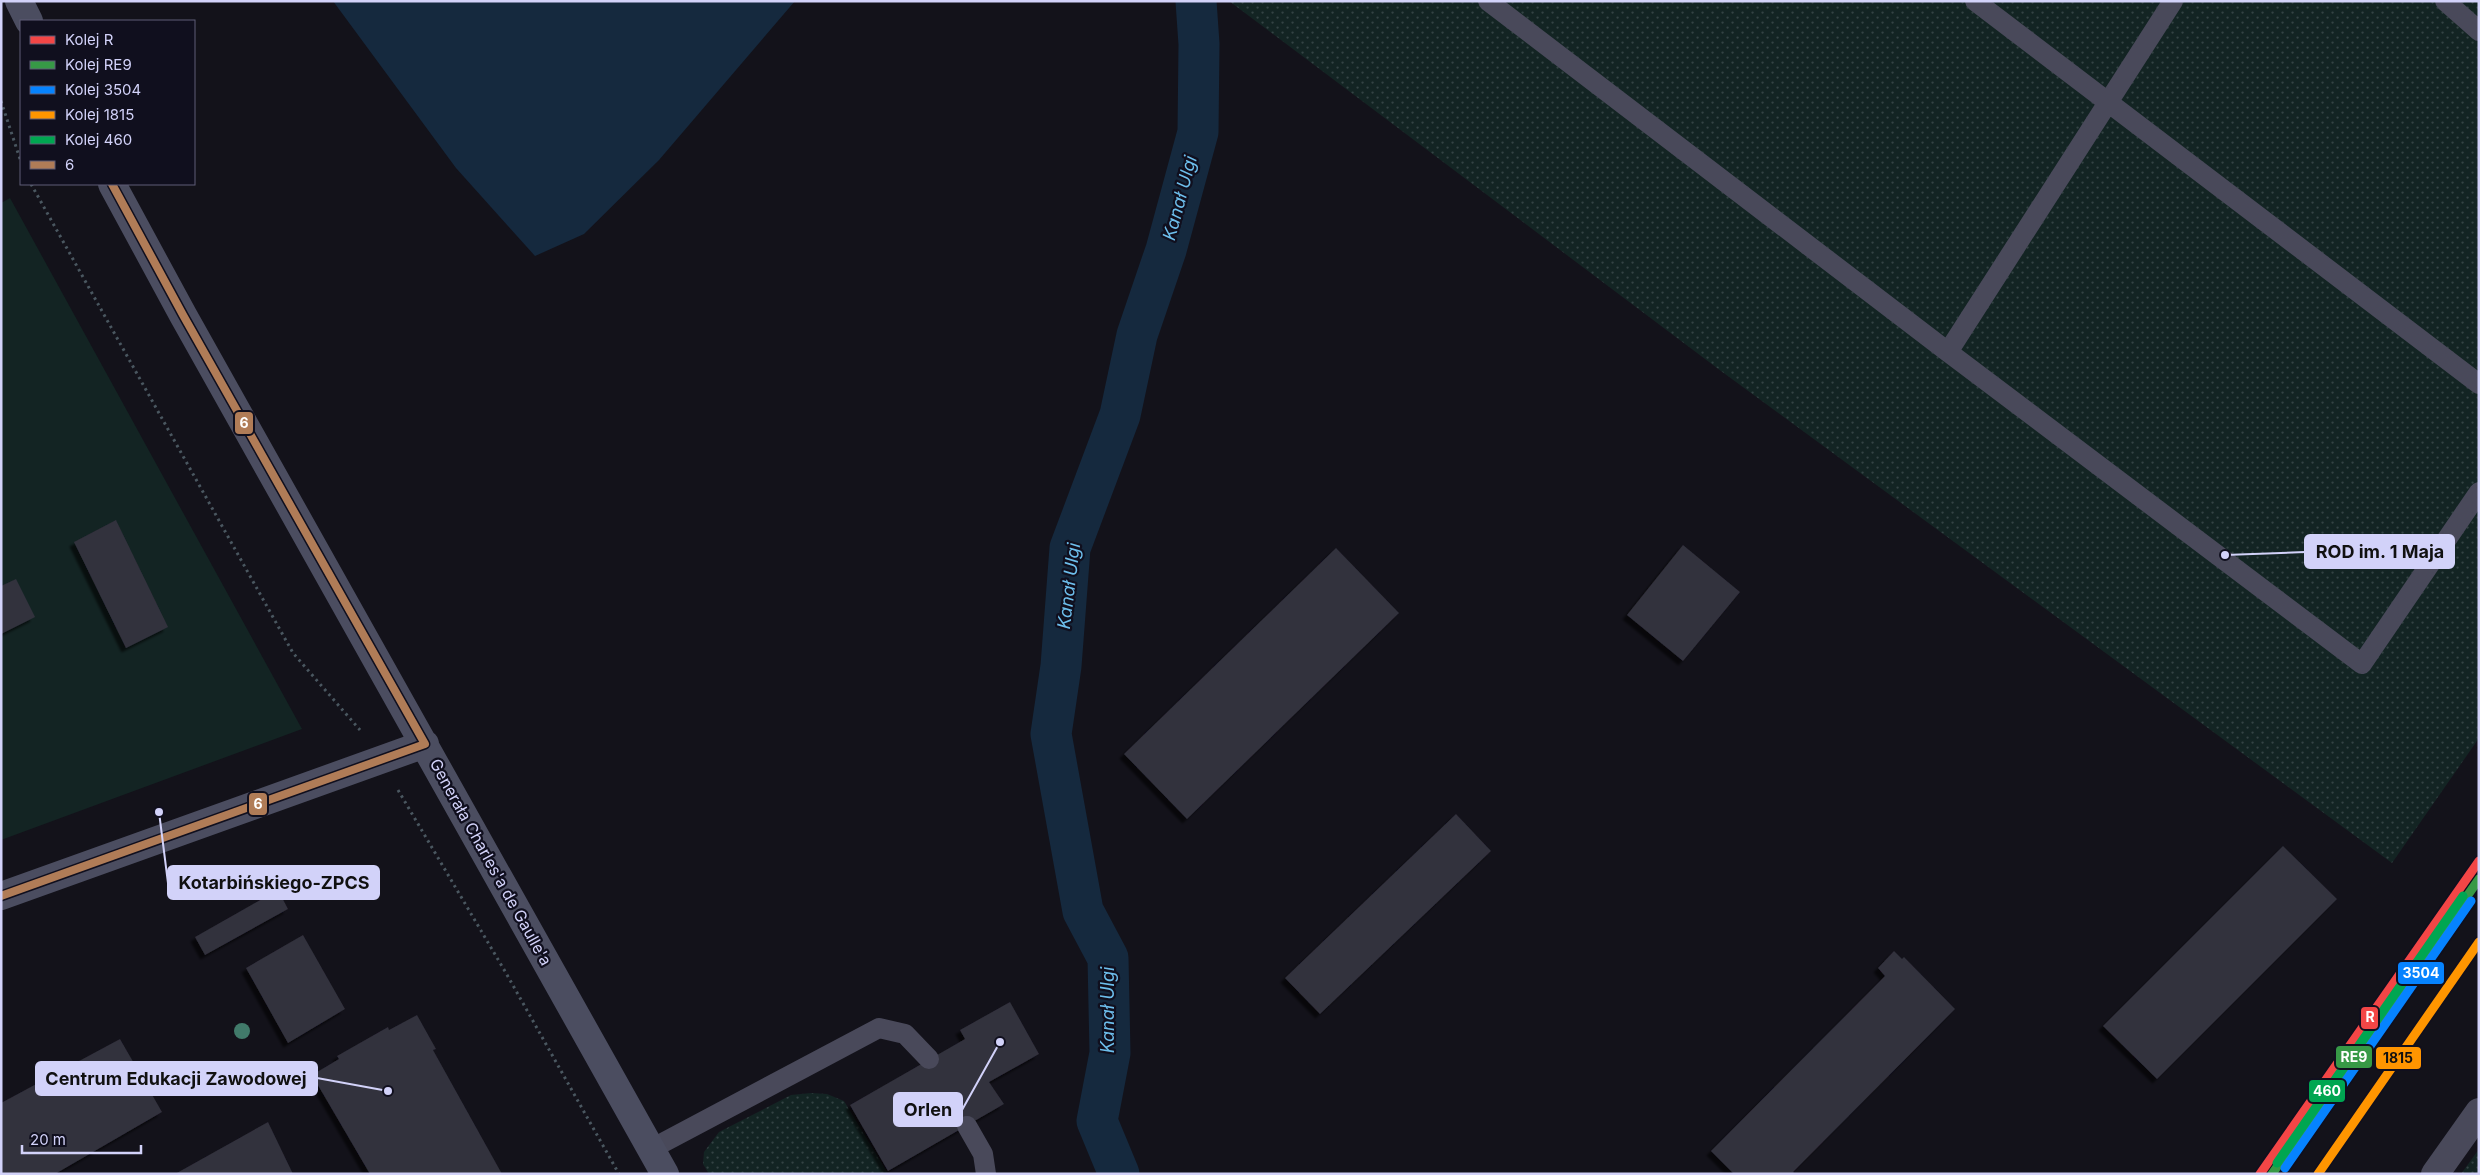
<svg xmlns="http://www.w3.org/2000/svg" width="2480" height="1175" viewBox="0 0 2480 1175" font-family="Inter,sans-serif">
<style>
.grass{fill:url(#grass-dots)}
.park{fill:#132423}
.water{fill:#15293e}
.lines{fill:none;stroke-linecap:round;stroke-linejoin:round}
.canal{stroke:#15293e;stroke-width:41}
.building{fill:#31303c;filter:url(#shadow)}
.path{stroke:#4a5760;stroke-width:3;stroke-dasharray:2.5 4;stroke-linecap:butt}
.lane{stroke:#49495a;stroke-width:20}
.street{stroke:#49495a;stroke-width:28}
.secondary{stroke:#4b4d60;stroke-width:28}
.bus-1-casing{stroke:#100f1e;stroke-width:11}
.bus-1{stroke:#b07c57;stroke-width:8}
.rail-1-casing{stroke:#100f1e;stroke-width:12}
.rail-2-casing{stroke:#100f1e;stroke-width:12}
.rail-3-casing{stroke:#100f1e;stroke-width:12}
.rail-4-casing{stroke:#100f1e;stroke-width:12}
.rail-5-casing{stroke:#100f1e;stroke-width:12}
.rail-1{stroke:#f34646;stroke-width:9}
.rail-2{stroke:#379946;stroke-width:9}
.rail-3{stroke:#0683ff;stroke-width:9}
.rail-4{stroke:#ff9500;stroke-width:9}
.rail-5{stroke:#00a651;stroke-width:9}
.tree{fill:#417a6a}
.labels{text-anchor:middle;stroke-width:4.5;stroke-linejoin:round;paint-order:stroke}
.street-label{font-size:16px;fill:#d2d2f9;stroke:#100f1e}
.water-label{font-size:18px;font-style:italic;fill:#6dbeec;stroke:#100f1e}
.leader{fill:none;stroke:#d2d2f9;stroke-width:2}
.callout-dot{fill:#d2d2f9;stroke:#100f1e;stroke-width:2}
.callout{fill:#d2d2f9;stroke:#d2d2f9;stroke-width:2}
.callout-label{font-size:18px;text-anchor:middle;font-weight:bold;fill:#111}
.line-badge{stroke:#100f1e;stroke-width:2}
.badge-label{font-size:14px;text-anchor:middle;font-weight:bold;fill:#fff}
.pale-badge-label{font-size:14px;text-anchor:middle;font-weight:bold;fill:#111}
</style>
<defs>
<pattern id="grass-dots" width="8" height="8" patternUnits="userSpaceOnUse" patternTransform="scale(1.25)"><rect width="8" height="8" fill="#132423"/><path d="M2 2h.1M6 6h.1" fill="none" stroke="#344344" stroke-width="1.8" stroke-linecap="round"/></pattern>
<filter id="shadow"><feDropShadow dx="-4.5" dy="4.5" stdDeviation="1" flood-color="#0009"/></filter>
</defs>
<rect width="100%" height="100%" fill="#13121a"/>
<path class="grass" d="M1229,1H2479V738L2392,863L1721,371Z
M811,1093L827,1094L844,1101L888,1174H709L703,1164L704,1152L719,1132L791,1095Z
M2479,1149V1174H2461Z"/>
<path class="park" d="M10,198L302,729L1,840V203Z"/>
<path class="water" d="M333,1H795L659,160L584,234L535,256L456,168Z"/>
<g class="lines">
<path class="canal" d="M1119,1174L1097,1121L1110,1053L1108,958L1083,911L1051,734L1061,666L1070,548L1120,415L1137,335L1166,250L1198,132L1199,44L1196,1"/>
</g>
<path class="building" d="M116,520L168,627L126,648L74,542Z
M1683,545L1740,592L1683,661L1627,615Z
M1336,548L1399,613L1187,819L1124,754Z
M16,579L35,617L1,634V586Z
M1456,814L1491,851L1320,1014L1285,978Z
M2283,846L2337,899L2157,1079L2103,1026Z
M278,890L288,909L205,955L195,937Z
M303,935L345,1009L288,1043L246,968Z
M1894,951L1902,959L1904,957L1955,1009L1793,1172L1795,1174H1734L1711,1151L1885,976L1878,968Z
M1010,1002L1039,1054L989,1082L1004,1104L888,1171L850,1105L965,1039L960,1030Z
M417,1015L436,1049L433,1050L502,1174H370L312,1075L339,1059L337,1056L388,1027L389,1030Z
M120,1039L162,1112L55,1174H1V1103Z
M268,1122L293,1174H175Z"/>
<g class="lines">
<path class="path" d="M1,101L21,162
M31,184L293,653L360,730
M398,790L506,973L619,1174"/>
<path class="lane" d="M1488,1L1948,352
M1975,1L2479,384
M2173,1L1948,352L2362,664L2479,492
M2445,1L2479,31
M967,1126L983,1154L986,1174
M653,1148L879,1028L905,1034L929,1059"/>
<path class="street" d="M2435,1174L2479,1112"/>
<path class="secondary" d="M19,1L29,21
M112,184L183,315L665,1174
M1,896L425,744"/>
<defs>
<path id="bus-1" d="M1,896L425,744L183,315L112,184"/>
</defs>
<use href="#bus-1" class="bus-1-casing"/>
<use href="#bus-1" class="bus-1"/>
<defs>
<path id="rail-1" d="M2260,1174L2479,861"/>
<path id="rail-2" d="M2272,1174L2479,879"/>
<path id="rail-3" d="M2285,1168L2471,901"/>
<path id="rail-4" d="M2318,1174L2479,942"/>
<path id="rail-5" d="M2277,1163L2463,896"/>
</defs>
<use href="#rail-1" class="rail-1-casing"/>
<use href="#rail-2" class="rail-2-casing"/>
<use href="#rail-3" class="rail-3-casing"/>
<use href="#rail-4" class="rail-4-casing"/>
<use href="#rail-5" class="rail-5-casing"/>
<use href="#rail-1" class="rail-1"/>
<use href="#rail-2" class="rail-2"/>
<use href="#rail-3" class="rail-3"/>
<use href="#rail-4" class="rail-4"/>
<use href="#rail-5" class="rail-5"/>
</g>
<circle class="tree" cx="242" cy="1031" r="8"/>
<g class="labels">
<g class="street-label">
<text transform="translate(491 862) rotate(61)" y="6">Generała Charles'a de Gaulle'a</text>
</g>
<g class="water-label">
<text transform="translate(1180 198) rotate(-75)" y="6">Kanał Ulgi</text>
<text transform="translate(1069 586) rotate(-83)" y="6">Kanał Ulgi</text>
<text transform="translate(1108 1010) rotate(-90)" y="6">Kanał Ulgi</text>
</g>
</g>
<path class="leader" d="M2225 555L2305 552M159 812L168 883M388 1091L317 1078M1000 1042L962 1110"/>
<g class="callout-dot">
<circle cx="2225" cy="555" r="5"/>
<circle cx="159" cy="812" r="5"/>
<circle cx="388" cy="1091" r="5"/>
<circle cx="1000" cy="1042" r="5"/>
</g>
<g class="callout">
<rect x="2305" y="535" width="149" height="33" rx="5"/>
<rect x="168" y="866" width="211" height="33" rx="5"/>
<rect x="36" y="1062" width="281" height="33" rx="5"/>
<rect x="894" y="1093" width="68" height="33" rx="5"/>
</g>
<g class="callout-label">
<text x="2380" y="558">ROD im. 1 Maja</text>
<text x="274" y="889">Kotarbińskiego-ZPCS</text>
<text x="176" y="1085">Centrum Edukacji Zawodowej</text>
<text x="928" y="1116">Orlen</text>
</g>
<g class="line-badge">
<rect x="234" y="411" width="20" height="24" rx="5" fill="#b07c57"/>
<rect x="248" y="792" width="20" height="24" rx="5" fill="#b07c57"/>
<rect x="2397" y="961" width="48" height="24" rx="5" fill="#0683ff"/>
<rect x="2360" y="1006" width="19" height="24" rx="5" fill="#f34646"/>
<rect x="2335" y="1045" width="38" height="24" rx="5" fill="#379946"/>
<rect x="2375" y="1046" width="47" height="24" rx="5" fill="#ff9500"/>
<rect x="2308" y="1079" width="38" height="24" rx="5" fill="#00a651"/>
</g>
<g class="badge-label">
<text x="244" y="428">6</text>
<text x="258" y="809">6</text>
<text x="2421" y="978">3504</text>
<text x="2370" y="1022">R</text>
<text x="2354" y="1062">RE9</text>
<text x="2327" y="1096">460</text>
</g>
<g class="pale-badge-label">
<text x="2398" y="1063">1815</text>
</g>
<rect width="2480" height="1175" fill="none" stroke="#d2d2f9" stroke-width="5"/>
<rect x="20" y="20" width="175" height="165" fill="#100f1e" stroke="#5e5d76"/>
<rect x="30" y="36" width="25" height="8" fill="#f34646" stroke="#5e5d76"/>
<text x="65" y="45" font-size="15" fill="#d2d2f9">Kolej R</text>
<rect x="30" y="61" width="25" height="8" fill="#379946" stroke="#5e5d76"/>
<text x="65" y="70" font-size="15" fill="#d2d2f9">Kolej RE9</text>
<rect x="30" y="86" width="25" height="8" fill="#0683ff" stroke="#5e5d76"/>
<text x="65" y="95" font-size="15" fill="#d2d2f9">Kolej 3504</text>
<rect x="30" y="111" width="25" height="8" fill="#ff9500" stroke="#5e5d76"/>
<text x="65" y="120" font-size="15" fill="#d2d2f9">Kolej 1815</text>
<rect x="30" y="136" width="25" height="8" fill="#00a651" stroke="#5e5d76"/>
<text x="65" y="145" font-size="15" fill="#d2d2f9">Kolej 460</text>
<rect x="30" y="161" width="25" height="8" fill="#b07c57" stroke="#5e5d76"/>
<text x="65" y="170" font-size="15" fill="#d2d2f9">6</text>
<path d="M22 1145v8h119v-8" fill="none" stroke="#d2d2f9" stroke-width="2.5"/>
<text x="30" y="1145" font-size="15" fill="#d2d2f9" stroke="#100f1e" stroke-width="4" paint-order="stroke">20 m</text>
</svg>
